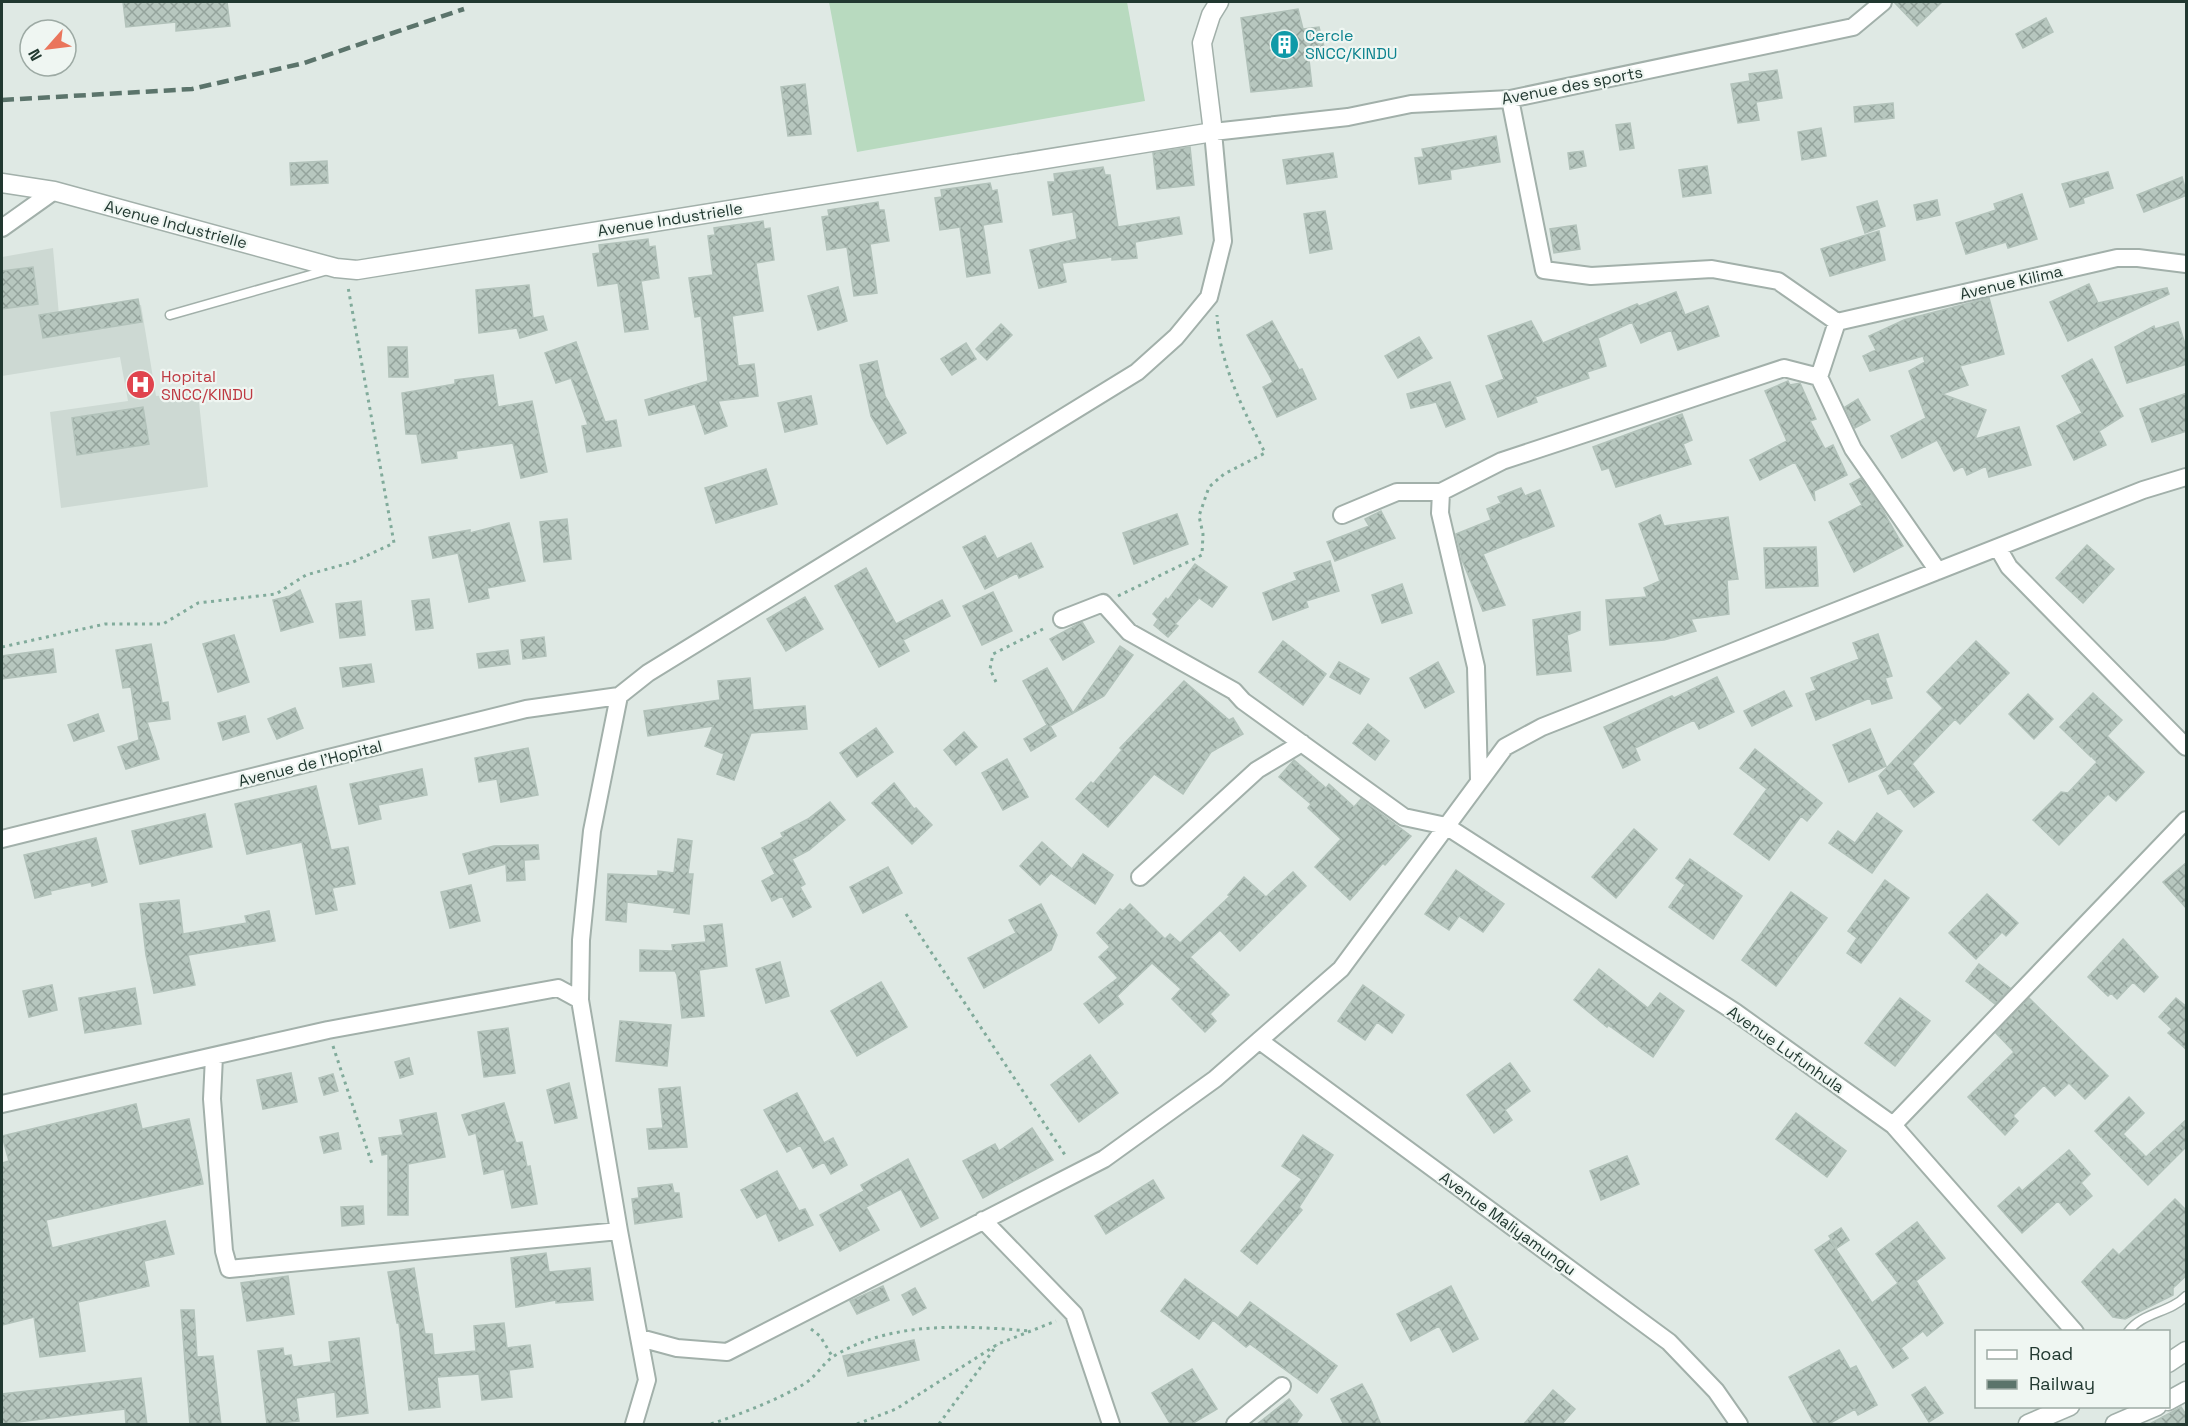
<svg xmlns="http://www.w3.org/2000/svg" width="2188" height="1426" viewBox="0 0 2188 1426" font-family="'Space Grotesk',sans-serif">
<style>
.built{fill:#cdd9d3}
.garden{fill:#b8dabf}
.building{fill:url(#building-cross-hatch);stroke:#b2c2ba;stroke-width:1.5}
.lines{fill:none;stroke-linecap:round;stroke-linejoin:round}
.service-casing{stroke:#a2b0aa;stroke-width:11}
.minor-casing{stroke:#a2b0aa;stroke-width:20}
.tertiary-casing{stroke:#a2b0aa;stroke-width:21}
.path{stroke:#81ab9b;stroke-width:3;stroke-dasharray:3 4.5;stroke-linecap:butt}
.service{stroke:#fff;stroke-width:8}
.minor{stroke:#fff;stroke-width:16}
.tertiary{stroke:#fff;stroke-width:18}
.rail{stroke:#5b746b;stroke-width:4.5;stroke-dasharray:12 6;stroke-linecap:butt}
.labels{text-anchor:middle;stroke-width:4.5;stroke-linejoin:round;paint-order:stroke}
.culture-label{font-size:16px;fill:#0d838f;stroke:#eff6f2;text-anchor:start}
.street-label{font-size:16px;fill:#213830;stroke:#eff6f2}
.health-label{font-size:16px;fill:#be3a42;stroke:#eff6f2;text-anchor:start}
</style>
<defs>
<pattern id="building-cross-hatch" width="8" height="8" patternUnits="userSpaceOnUse" patternTransform="scale(1.5)"><rect width="8" height="8" fill="#b7c7bf"/><path d="M0 0l8 8M0 8l8-8" fill="none" stroke="#94a39c"/></pattern>
</defs>
<rect width="100%" height="100%" fill="#dfe9e4"/>
<path class="built" d="M53,248L59,315L141,305L156,396L198,393L208,487L61,508L50,412L128,401L120,357L2,376V257Z"/>
<path class="garden" d="M829,2H1127L1145,101L857,152Z"/>
<path class="building" d="M123,2H227L230,26L176,31V22L126,27Z
M1894,2H1942L1917,26Z
M1298,9L1303,29L1319,27L1327,59L1309,60L1312,86L1251,92L1241,18Z
M2046,18L2053,32L2023,48L2016,34Z
M1777,70L1782,98L1756,102L1759,120L1738,123L1731,84L1750,81L1749,74Z
M805,84L811,134L788,136L781,87Z
M1893,103L1894,118L1855,122L1854,107Z
M1630,123L1634,148L1620,150L1616,125Z
M1821,128L1826,156L1802,160L1798,132Z
M1496,136L1500,162L1450,170L1451,179L1419,184L1415,158L1424,157L1422,149Z
M1190,147L1194,185L1157,189L1153,153Z
M1583,151L1586,166L1570,169L1568,153Z
M1333,153L1337,177L1287,184L1283,160Z
M327,161L328,183L291,185L290,163Z
M1707,166L1711,193L1683,197L1679,170Z
M1103,167L1105,175H1110L1118,227L1179,217L1182,234L1135,242L1137,258L1112,260V257L1062,263L1066,282L1039,288L1030,250L1077,239L1073,212L1053,215L1048,182H1055L1054,174Z
M2108,172L2113,188L2083,198L2084,203L2070,207L2062,184Z
M2182,177L2187,195L2144,212L2137,195Z
M990,183L992,191L997,190L1002,222L983,225L990,273L967,277L960,227L940,230L935,198L942,197L941,190Z
M2022,194L2037,239L2008,248L2006,242L1966,254L1956,223L1996,210L1994,204Z
M1937,200L1940,215L1917,220L1914,205Z
M1877,201L1885,226L1865,233L1857,207Z
M878,202L879,210H884L889,241L870,244L877,293L854,296L847,247L827,250L822,217L829,216L828,210Z
M1325,211L1332,249L1310,253L1304,214Z
M763,221L764,229L770,228L774,260L756,263L763,311L732,316L738,366L754,364L758,396L718,401L727,426L705,434L695,404L649,415L645,400L708,381L701,316L695,317L689,278L713,275L708,236L715,235L714,228Z
M1576,225L1580,249L1554,253L1550,229Z
M1879,231L1885,260L1830,276L1821,249Z
M648,239L649,247L655,246L659,278L641,281L648,329L625,332L618,283L598,286L593,254L600,253L599,245Z
M33,267L38,304L2,309V271Z
M2089,284L2098,303L2167,288L2169,294L2068,341L2050,302Z
M529,285L533,318L543,316L547,330L520,338L517,328L479,333L476,290Z
M838,287L847,321L818,330L808,296Z
M1676,292L1685,315L1708,306L1719,336L1678,350L1671,330L1641,343L1632,322L1598,338L1606,366L1587,372L1589,378L1535,397L1537,402L1498,417L1486,386L1504,379L1488,336L1531,321L1543,343L1637,304L1639,306Z
M1989,298L2004,354L1960,366L1968,385L1942,394L1986,410L1975,439L2019,427L2031,465L1989,477L1986,466L1967,475L1963,466L1954,471L1937,440L1902,458L1891,436L1926,418L1909,371L1925,362L1923,356L1870,371L1863,356L1876,350L1869,336L1904,320Z
M138,299L142,322L43,338L39,315Z
M1272,321L1299,370L1302,369L1316,399L1277,417L1263,387L1273,382L1247,335Z
M2178,322L2187,350V364L2127,383L2115,347L2154,326L2155,329Z
M1001,324L1012,335L987,360L976,349Z
M1419,337L1432,358L1398,378L1385,356Z
M576,342L605,422L616,420L621,446L587,452L582,426L588,425L571,378L556,383L545,353Z
M966,343L976,359L952,375L941,359Z
M388,347H407L408,377H389Z
M2092,359L2123,416L2099,431L2106,445L2074,460L2057,426L2082,413L2062,376Z
M877,361L885,396L906,433L887,444L871,416L860,365Z
M493,375L498,407L532,401L547,472L521,478L513,443L456,451L457,458L422,463L417,434H406L402,393L455,384V380Z
M1788,381L1790,385L1800,383L1816,419L1810,421L1825,449L1833,445L1847,475L1814,491L1815,501L1795,462L1760,480L1750,460L1787,441L1765,391Z
M1450,382L1465,419L1446,427L1436,402L1411,408L1407,394Z
M2187,393V431L2152,442L2140,409Z
M811,396L817,424L785,432L778,403Z
M1858,399L1870,420L1855,428L1845,407Z
M143,407L149,444L77,455L72,418Z
M1682,414L1692,440L1683,444L1691,464L1616,487L1609,468L1602,470L1593,447Z
M766,469L777,504L716,523L705,488Z
M1861,478L1883,511L1903,546L1854,572L1829,522L1862,505L1850,484Z
M1521,488L1525,496L1540,490L1554,526L1483,554L1505,605L1483,611L1462,560L1456,534L1491,520L1487,509L1501,503L1498,497Z
M1381,511L1395,538L1335,561L1327,542L1369,526L1365,519Z
M1177,514L1188,544L1134,564L1123,533Z
M1660,515L1664,526L1728,517L1738,579L1727,580L1729,614L1691,619L1696,631L1664,640L1610,645L1606,600L1647,597L1644,588L1660,581L1639,524Z
M567,519L571,559L544,562L540,522Z
M509,523L525,581L487,588L489,598L469,602L458,553L433,558L429,537L470,530V533Z
M985,536L997,559L1031,543L1043,567L1019,578L1017,573L985,589L963,547Z
M2087,545L2114,569L2083,603L2056,578Z
M1816,547L1818,586L1766,588L1764,548Z
M1330,561L1339,591L1306,601L1308,607L1273,620L1263,593L1297,580L1294,573Z
M1195,564L1227,587L1212,607L1199,598L1175,624L1178,626L1168,637L1154,625L1158,619L1153,614L1166,598L1168,600Z
M866,568L896,624L942,600L950,616L903,640L909,651L879,667L835,586Z
M1402,584L1412,613L1382,623L1372,595Z
M300,590L313,622L281,631L273,600L290,596Z
M993,592L1012,631L982,645L963,606Z
M805,597L823,629L786,651L767,619Z
M429,599L433,628L416,630L412,601Z
M361,601L365,635L340,638L336,604Z
M1580,612V630L1567,635L1571,671L1537,675L1533,620Z
M1082,622L1094,642L1063,660L1050,639Z
M1878,634L1892,676L1885,678L1892,698L1872,704L1870,698L1816,720L1806,694L1816,690L1811,678L1859,659L1853,643Z
M234,635L249,682L218,692L203,644Z
M544,637L546,656L523,659L521,640Z
M1283,641L1326,674L1303,705L1259,672Z
M1976,641L2009,673L1960,724L1955,719L1912,764L1934,792L1914,807L1900,788L1888,794L1879,776L1943,708L1927,692Z
M151,644L162,703L168,702L170,719L147,722L159,759L126,769L118,747L139,740L131,687L123,688L116,650Z
M1120,646L1133,655L1104,696L1050,726L1056,736L1031,751L1024,739L1047,725L1023,681L1047,668L1073,713Z
M53,649L56,672L2,679V656Z
M508,650L510,664L479,668L477,654Z
M1339,662L1369,679L1360,694L1330,677Z
M1438,662L1454,692L1425,708L1410,678Z
M371,664L374,682L343,687L340,668Z
M1717,677L1734,712L1699,729L1694,720L1635,748L1640,760L1623,768L1604,727L1672,696L1674,698Z
M750,678L753,710L805,706L807,729L751,733L734,780L717,774L724,754L705,746L713,726L648,736L644,711L720,700L718,681Z
M1184,681L1229,720L1233,718L1243,734L1211,752L1183,794L1154,774L1108,827L1076,799L1091,782L1093,784L1122,750L1120,748Z
M1784,691L1792,706L1752,726L1744,711Z
M2093,693L2122,720L2107,736L2144,772L2116,801L2108,794L2059,845L2033,820L2061,792L2068,793L2097,762L2093,758L2097,755L2091,757L2060,727Z
M2028,694L2053,719L2034,739L2009,714Z
M295,708L303,728L277,739L268,719Z
M98,714L104,731L74,741L68,725Z
M245,716L249,732L223,740L218,723Z
M1368,724L1389,741L1375,760L1353,743Z
M876,728L893,752L857,777L840,753Z
M1870,729L1886,766L1849,782L1833,745Z
M964,732L977,747L956,765L944,750Z
M528,748L538,795L501,802L497,779L479,782L475,758Z
M1755,749L1822,803L1807,821L1801,816L1769,860L1734,834L1767,789L1740,768Z
M1007,759L1028,797L1003,810L982,773Z
M1294,760L1326,788L1329,784L1354,807L1361,799L1411,836L1385,865L1383,863L1350,900L1315,867L1341,839L1308,808L1311,804L1279,777Z
M422,769L427,795L378,805L381,819L359,824L350,784Z
M894,783L914,809L916,808L932,825L912,844L872,803Z
M316,786L331,850L348,847L355,884L332,888L337,910L316,914L302,842L247,854L235,804Z
M830,802L845,820L809,850L792,859L805,884L800,887L811,907L793,917L782,896L772,901L762,881L775,874L762,848L783,837L781,833L808,819Z
M1877,813L1902,831L1872,873L1829,843L1838,831L1855,843Z
M205,814L212,847L140,864L132,831Z
M1634,829L1657,849L1616,898L1592,877Z
M96,838L107,882L92,886L91,882L50,891L51,894L35,898L24,855Z
M678,839L692,841L688,874H693L689,914L674,912L675,908L627,902L626,922L606,920L608,874L658,876V871L674,873Z
M1042,842L1072,869L1083,854L1113,875L1095,904L1051,873L1040,885L1020,866Z
M538,845L539,859L524,860L525,880L507,881L506,864L469,874L463,854L494,846Z
M1690,859L1742,896L1713,939L1669,907L1685,885L1676,878Z
M2187,862V909L2163,882Z
M888,867L902,893L863,913L850,887Z
M1456,870L1504,904L1483,932L1459,916L1449,930L1425,914Z
M1293,872L1306,886L1240,951L1220,930L1190,957L1229,995L1210,1014L1216,1021L1205,1032L1172,999L1181,989L1152,963L1117,996L1123,1004L1099,1023L1084,1004L1118,978L1099,957L1110,947L1097,933L1120,909L1123,911L1130,904L1165,939L1170,934L1180,943L1230,896L1228,895L1244,877L1266,897Z
M1885,880L1909,898L1861,963L1847,953L1857,938L1848,931Z
M471,885L480,921L450,928L441,892Z
M1791,892L1827,918L1776,986L1742,960Z
M1987,894L2018,923L2006,936L2002,932L1976,959L1949,933Z
M179,900L183,934L247,923L245,916L269,911L275,941L188,955L195,985L154,993L146,955L140,904Z
M1041,904L1057,935L1051,950L984,988L968,958L1016,933L1009,920Z
M722,924L727,966L699,970L704,1016L682,1018L677,975L675,971H640V950L673,951L672,945L706,942L704,926Z
M2123,939L2158,977L2144,992L2133,982L2117,999L2111,993L2108,996L2088,977Z
M780,962L789,996L766,1003L756,969Z
M1979,964L2010,988L1995,1004L1966,981Z
M1599,969L1648,1008L1660,993L1684,1011L1653,1057L1608,1025L1607,1027L1574,1000Z
M881,982L907,1027L857,1056L831,1011Z
M52,985L57,1010L29,1017L23,991Z
M1363,985L1404,1015L1392,1033L1377,1022L1365,1040L1338,1021Z
M135,988L141,1024L85,1033L79,998Z
M1900,998L1930,1021L1895,1066L1865,1043Z
M2029,998L2108,1076L2085,1099L2069,1083L2055,1096L2044,1085L2013,1116L2018,1121L2005,1135L1968,1097L2014,1052L1996,1033Z
M2176,998L2187,1007V1050L2168,1033L2172,1029L2159,1017Z
M620,1021L671,1025L667,1066L616,1061Z
M508,1028L515,1073L484,1077L478,1032Z
M1090,1055L1118,1093L1079,1122L1051,1085Z
M409,1058L413,1074L400,1078L395,1062Z
M1510,1063L1530,1091L1505,1110L1512,1120L1494,1133L1467,1095Z
M291,1073L297,1102L263,1109L257,1080Z
M333,1074L338,1091L324,1095L319,1078Z
M569,1083L577,1118L555,1123L547,1090Z
M680,1087L687,1147L649,1149L647,1129L663,1128L659,1089Z
M797,1093L824,1143L833,1138L847,1165L831,1174L824,1162L813,1168L800,1145L787,1152L764,1110Z
M2129,1097L2144,1113L2123,1134L2146,1157L2187,1119V1146L2148,1185L2095,1131Z
M504,1103L516,1143L522,1142L527,1167L530,1166L537,1204L512,1208L504,1169L484,1174L476,1133L469,1135L462,1115Z
M136,1104L142,1129L189,1119L203,1184L46,1220L52,1248L165,1221L174,1254L144,1261L149,1286L78,1302L85,1351L40,1357L34,1317L2,1325V1163L9,1161L2,1136Z
M436,1113L445,1157L408,1164V1215H388V1154L382,1155L379,1138L403,1135L400,1120Z
M1796,1113L1846,1151L1827,1177L1776,1139Z
M1032,1128L1053,1160L983,1198L963,1161L995,1144L999,1151Z
M338,1133L341,1149L324,1153L320,1137Z
M1303,1135L1333,1155L1299,1207L1302,1210L1257,1264L1241,1251L1302,1179L1282,1166Z
M2069,1150L2090,1174L2081,1183L2092,1196L2070,1215L2058,1201L2022,1233L1998,1206L2019,1187L2022,1191Z
M1627,1156L1639,1184L1601,1200L1590,1171Z
M908,1159L938,1218L921,1227L901,1189L866,1207L879,1230L840,1251L820,1215L864,1191L861,1185Z
M777,1171L799,1211L805,1209L813,1225L779,1241L766,1213L757,1218L741,1190Z
M1153,1180L1164,1198L1106,1234L1095,1216Z
M672,1184L674,1193H679L682,1217L635,1224L632,1199L639,1198L638,1188Z
M2175,1199L2187,1211V1275L2173,1288V1295L2125,1319L2113,1317L2082,1282L2113,1249L2119,1255Z
M363,1206L364,1224L342,1226L341,1207Z
M1917,1222L1945,1258L1916,1281L1943,1323L1927,1336L1923,1331L1901,1348L1908,1358L1893,1368L1815,1250L1830,1240L1872,1303L1898,1283L1876,1254Z
M1841,1228L1849,1240L1837,1248L1829,1236Z
M546,1253L549,1272L590,1268L593,1300L556,1303V1300L516,1307L511,1258Z
M414,1268L425,1334H432L434,1355L476,1351L474,1326L504,1323L507,1348L530,1345L533,1367L509,1370L512,1397L482,1400L479,1374L437,1377L440,1407L409,1410L399,1323H397L388,1272Z
M288,1276L294,1314L247,1321L241,1283Z
M1185,1279L1238,1318L1250,1302L1337,1366L1317,1393L1250,1344L1246,1347L1213,1320L1199,1339L1161,1311Z
M883,1286L889,1300L857,1314L850,1301Z
M1451,1286L1478,1339L1453,1352L1439,1326L1411,1341L1397,1314Z
M915,1288L926,1308L913,1315L902,1295Z
M181,1310H194L197,1357L213,1356L221,1425H190Z
M359,1338L368,1413L337,1417L335,1392L296,1398L299,1421L267,1424L258,1351L283,1348L284,1356L291,1355L293,1367L331,1362L329,1342Z
M914,1340L919,1360L848,1376L843,1356Z
M1839,1350L1850,1369L1856,1366L1877,1405L1858,1415L1855,1409L1827,1425H1815L1789,1377Z
M1192,1369L1217,1409L1190,1425H1171L1152,1393Z
M141,1378L147,1425H126L125,1409L2,1424V1394Z
M1362,1384L1371,1400L1381,1425H1344L1331,1399Z
M1925,1387L1943,1413L1929,1422L1912,1395Z
M1553,1390L1575,1409L1561,1425H1523Z
M1289,1399L1302,1415L1295,1425H1256Z
M2181,1407L2187,1416V1425H2148Z"/>
<g class="lines">
<defs>
<path id="service" d="M170,315L328,270
M2128,1332C2142,1312 2170,1313 2186,1296"/>
<path id="minor" d="M1510,99L1544,270L1591,276L1712,269L1778,281L1837,322L1819,377L1853,449L1938,571
M2,228L54,191
M1837,322L2117,258H2138L2186,264
M1342,515L1397,492H1441
M1998,548L2009,567L2186,747
M1062,619L1103,603L1129,632L1234,691L1243,701L1404,817L1446,826L1735,1012L1893,1125L2075,1332
M1479,780L1476,667L1440,513L1441,492L1502,461L1784,368L1819,377
M2,839L526,709L619,696
M1140,877L1257,770L1302,743
M1260,1041L1669,1342L1716,1391L1739,1424
M214,1056L212,1099L224,1251L229,1269L619,1231
M2,1104L328,1030L558,988L580,1000
M1893,1125L2186,820
M983,1220L1074,1314L1111,1424
M640,1338L677,1348L727,1352L1104,1159L1215,1079L1341,969L1505,747L1542,727L2143,490L2186,477
M634,1424L647,1380L619,1231L580,1000L581,940L592,831L619,696L648,673L1137,372L1176,337L1209,297L1223,241L1213,132L1348,117L1411,104L1510,99L1853,27L1883,2
M1235,1424L1282,1386"/>
<path id="tertiary" d="M2,183L54,191L336,268L357,270L1213,132L1202,43L1211,15L1219,2
M2168,1363L2186,1351
M2168,1401L2186,1391
M2028,1424L2070,1406
M2115,1424L2157,1406"/>
</defs>
<use href="#service" class="service-casing"/>
<use href="#minor" class="minor-casing"/>
<use href="#tertiary" class="tertiary-casing"/>
<path class="path" d="M1118,596L1202,555L1203,534L1199,516L1209,487L1224,474L1265,453C1244,411 1219,363 1217,315
M2,647L105,624H163L198,603L276,594L306,575L353,562L394,543L348,287
M996,682L990,669L993,654L1047,627
M906,914L1067,1158
M333,1046L372,1164
M811,1329L820,1336L832,1356
M711,1424C743,1413 775,1401 804,1384C816,1377 823,1363 834,1356C893,1320 966,1326 1031,1331
M857,1424L896,1409L998,1344L1056,1321
M939,1424L997,1345"/>
<use href="#service" class="service"/>
<use href="#minor" class="minor"/>
<use href="#tertiary" class="tertiary"/>
<path class="rail" d="M2,100L192,89L304,63L464,9"/>
</g>
<defs>
<symbol id="building-disc" viewBox="-11 -11 22 22"><circle r="9.5" fill="#0f9aa8" stroke="#eff6f2"/><path d="M-4-6H4V6H1V3H-1V6H-4ZM-2.5-4.3h1.7v1.8h-1.7ZM.8-4.3h1.7v1.8H.8ZM-2.5-1h1.7V.8h-1.7ZM.8-1h1.7V.8H.8Z" fill="#fff"/></symbol>
<symbol id="hospital-disc" viewBox="-11 -11 22 22"><circle r="9.5" fill="#e0444e" stroke="#eff6f2"/><path d="M-5-5h3v3.5h4V-5h3V5h-3V1.5h-4V5h-3Z" fill="#fff"/></symbol>
</defs>
<g fill-rule="evenodd">
<use href="#building-disc" x="1268" y="28" width="33" height="33"/>
<use href="#hospital-disc" x="124" y="368" width="33" height="33"/>
</g>
<g class="labels">
<g class="culture-label">
<text x="1305" y="41">Cercle<tspan x="1305" dy="18">SNCC/KINDU</tspan></text>
</g>
<g class="street-label">
<text transform="translate(1572 85) rotate(-11)" y="6">Avenue des sports</text>
<text transform="translate(670 219) rotate(-9)" y="6">Avenue Industrielle</text>
<text transform="translate(176 224) rotate(15)" y="6">Avenue Industrielle</text>
<text transform="translate(2011 282) rotate(-13)" y="6">Avenue Kilima</text>
<text transform="translate(310 763) rotate(-14)" y="6">Avenue de l'Hopital</text>
<text transform="translate(1786 1049) rotate(35)" y="6">Avenue Lufunhula</text>
<text transform="translate(1508 1223) rotate(36)" y="6">Avenue Maliyamungu</text>
</g>
<g class="health-label">
<text x="161" y="382">Hopital<tspan x="161" dy="18">SNCC/KINDU</tspan></text>
</g>
</g>
<rect width="2188" height="1426" fill="none" stroke="#213830" stroke-width="6"/>
<rect x="1975" y="1330" width="195" height="78" fill="#eff6f2" stroke="#9daaa4" stroke-width="1.5"/>
<rect x="1987" y="1350" width="30" height="9" fill="#ffffff" stroke="#9daaa4" stroke-width="1.5"/>
<text x="2029" y="1360" font-size="18" fill="#213830">Road</text>
<rect x="1987" y="1380" width="30" height="9" fill="#5b746b" stroke="#9daaa4" stroke-width="1.5"/>
<text x="2029" y="1390" font-size="18" fill="#213830">Railway</text>
<g transform="translate(48 48) rotate(242)"><circle r="28" fill="#eff6f2" stroke="#9daaa4" stroke-width="1.5"/>
<path d="M0-4.5L10 22L0 15L-10 22Z" fill="#ea755c"/>
<text y="-9" font-size="16" font-weight="bold" text-anchor="middle" fill="#213830">N</text>
</g>
</svg>
